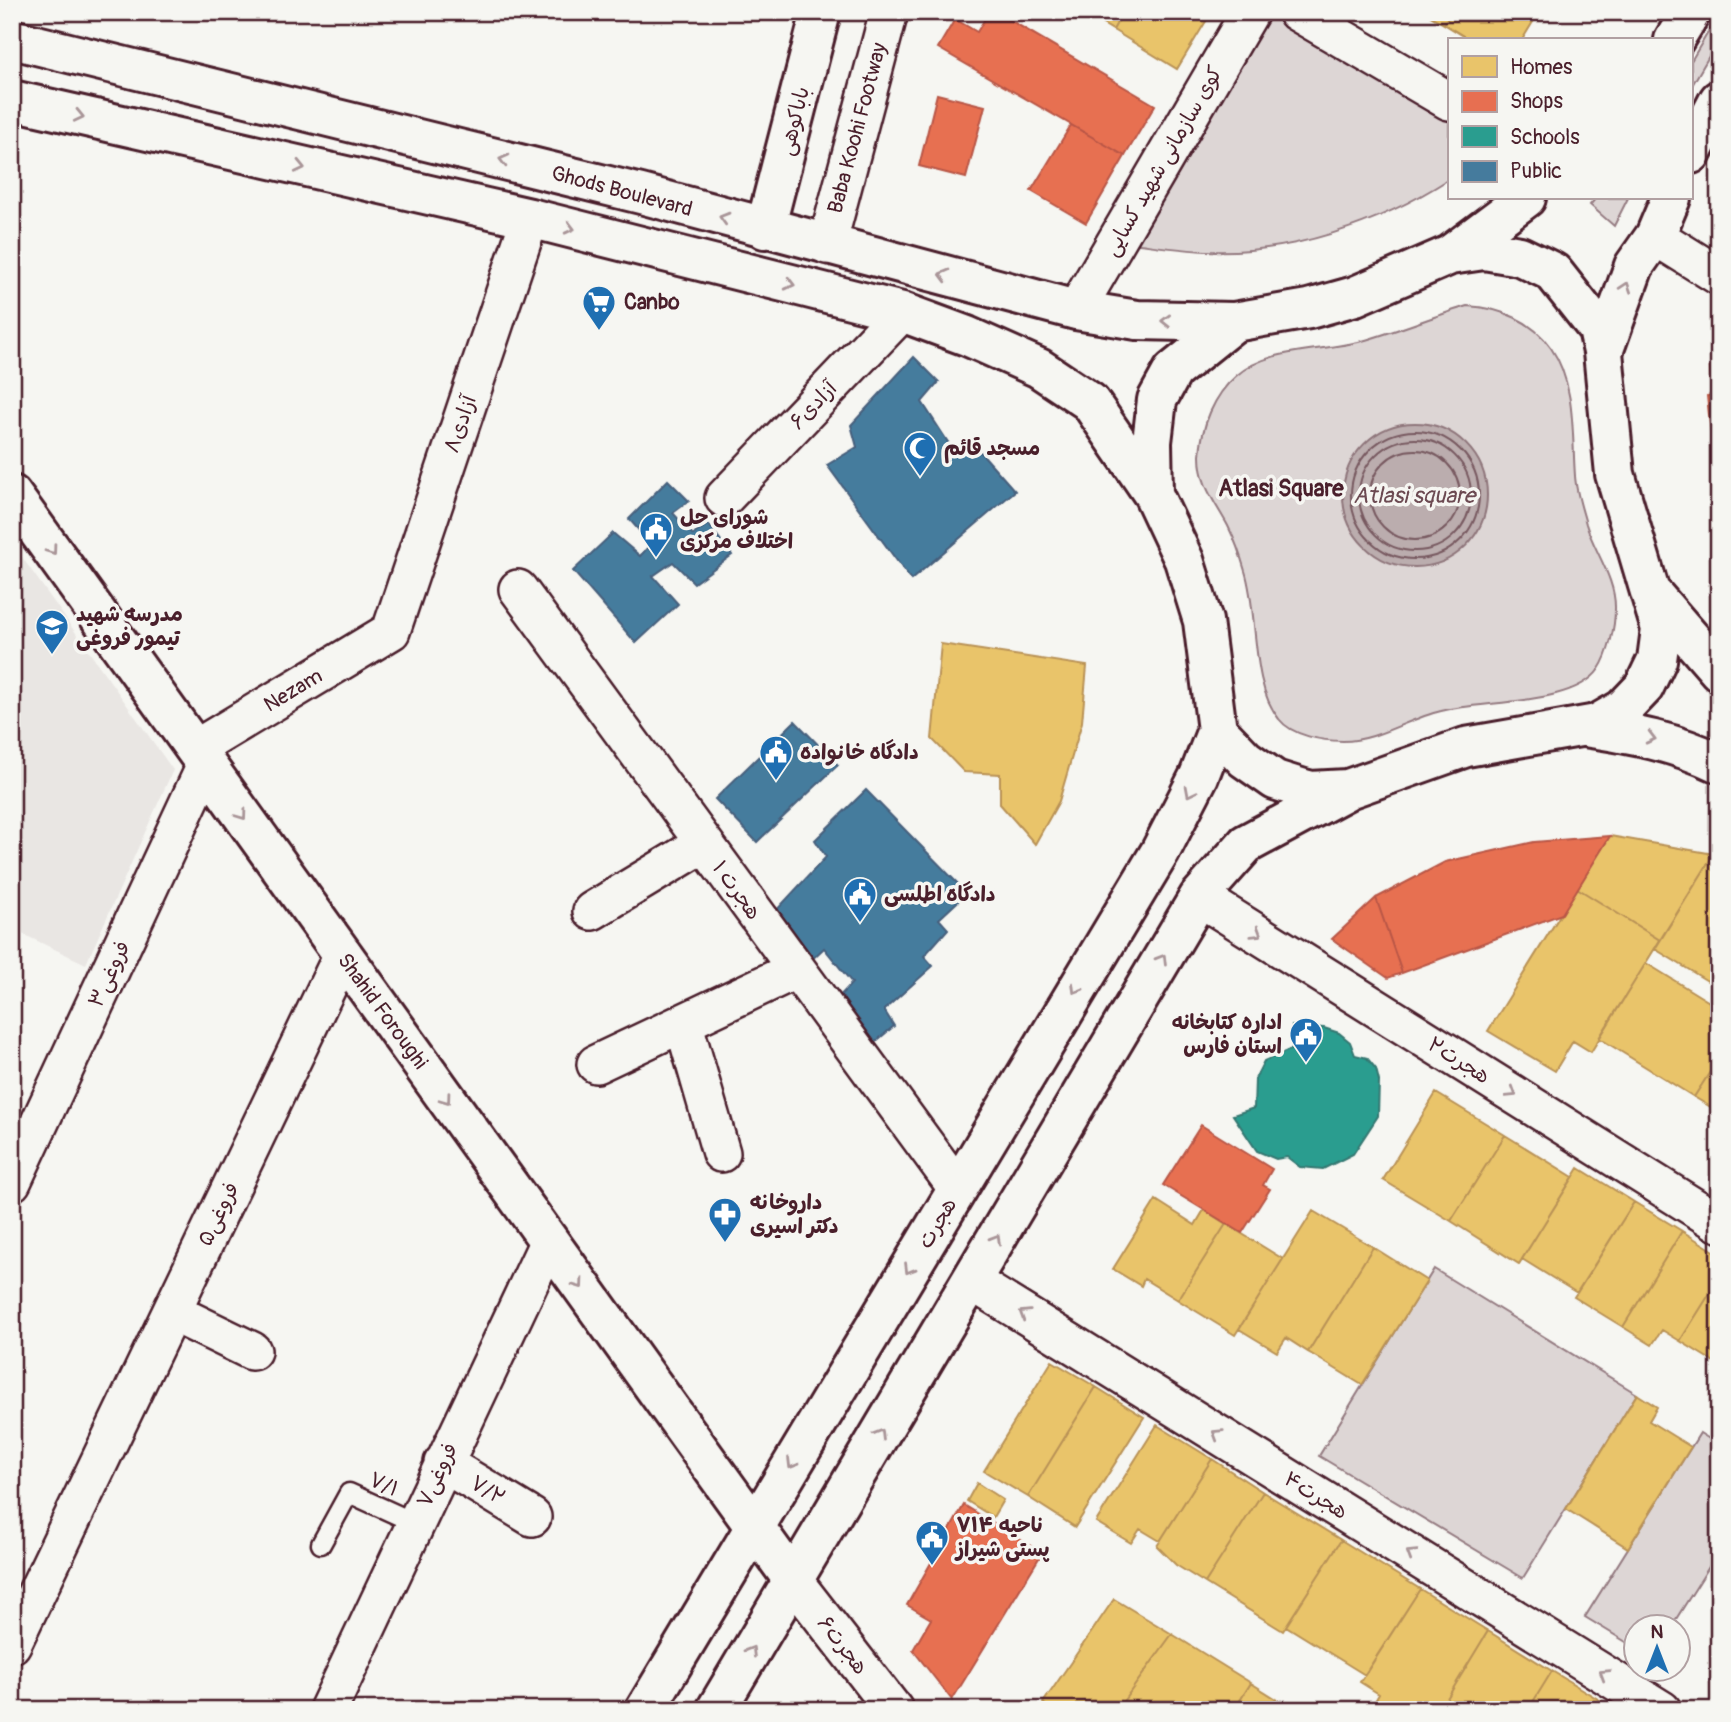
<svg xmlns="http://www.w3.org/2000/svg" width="1731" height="1722" viewBox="0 0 1731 1722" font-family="Pangolin,'Playpen Sans Arabic',sans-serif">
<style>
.built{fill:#e9e6e3}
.green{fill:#ddd6d5;stroke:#947a80;stroke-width:2}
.water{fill:#bbadae;stroke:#8e747a;stroke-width:2}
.homes{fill:#e9c46a;stroke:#b99257;stroke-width:2}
.shops{fill:#e76f51;stroke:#b85746;stroke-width:2}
.schools{fill:#2a9d8f;stroke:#347771;stroke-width:2}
.public{fill:#457b9d;stroke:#465f7b;stroke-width:2}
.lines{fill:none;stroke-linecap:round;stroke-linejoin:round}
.shore{stroke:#77585f;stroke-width:2}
.lane-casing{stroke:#4a1f2b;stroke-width:23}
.street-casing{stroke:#4a1f2b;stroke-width:42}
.secondary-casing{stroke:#4a1f2b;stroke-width:44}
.lane{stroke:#f6f6f2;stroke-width:18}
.street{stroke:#f6f6f2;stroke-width:37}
.secondary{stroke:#f6f6f2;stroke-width:38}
.oneway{stroke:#a99598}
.labels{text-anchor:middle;stroke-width:7;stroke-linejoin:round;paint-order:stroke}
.street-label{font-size:21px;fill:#4a1f2b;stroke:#f6f6f2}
.poi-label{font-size:21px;font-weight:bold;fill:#4a1f2b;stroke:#f6f6f2;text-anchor:start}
.neighbourhood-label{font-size:23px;font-weight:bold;fill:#4a1f2b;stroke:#f6f6f2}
.water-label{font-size:23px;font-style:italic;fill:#6c4a52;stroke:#f6f6f2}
</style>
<rect width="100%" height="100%" fill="#f6f6f2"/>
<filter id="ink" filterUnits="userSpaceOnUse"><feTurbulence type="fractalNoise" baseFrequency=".0143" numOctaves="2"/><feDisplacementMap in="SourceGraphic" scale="14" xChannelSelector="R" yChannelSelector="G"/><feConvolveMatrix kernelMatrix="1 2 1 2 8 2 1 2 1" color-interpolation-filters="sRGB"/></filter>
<g filter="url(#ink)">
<path class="built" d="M12,543L173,770L86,964L12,929Z"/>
<path class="green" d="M1719,14V39L1691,87V61Z
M1269,15L1449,121V179C1379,224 1289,255 1206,251C1181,250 1156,246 1131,243Z
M1596,198H1628L1614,226L1590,205Z
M1467,306C1500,308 1532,320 1551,348C1576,384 1572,435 1575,476C1576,492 1582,509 1586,524C1594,551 1616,579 1615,609C1615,627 1609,654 1599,669C1574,706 1483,700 1441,711C1407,719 1377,741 1343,741C1323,741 1292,736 1279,719C1250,683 1259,616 1245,571C1241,557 1235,540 1228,526C1215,502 1200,485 1200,456C1201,427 1214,395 1236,376C1268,347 1322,352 1362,341C1397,331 1432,317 1467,306Z
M1434,1269L1637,1394L1523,1578L1319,1456Z
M1700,1433L1719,1445V1551L1671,1627L1636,1628V1648L1585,1617Z"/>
<path class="water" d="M1343 495a72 72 0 1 1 144 0a72 72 0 1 1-144 0Z"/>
<path class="homes" d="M1083,12H1123L1113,30Z
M1123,12H1210L1211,13L1177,69L1113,30Z
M1424,12H1451L1444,24Z
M1451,12H1539L1522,40H1470L1444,24Z
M941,644L1087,666L1082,722L1059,801L1035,844L1000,804V774L964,772L932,739Z
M1610,836L1714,854L1660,940L1577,888Z
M1714,854L1719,856V988L1655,949Z
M1577,888L1660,940L1591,1052L1573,1041L1555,1071L1488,1031Z
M1646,963L1719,1008V1058L1694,1097L1599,1038Z
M1719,1058V1112L1694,1097Z
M1436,1093L1505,1135L1451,1221L1383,1180Z
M1505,1135L1573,1177L1519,1264L1451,1221Z
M1579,1168L1634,1202L1577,1293L1522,1259Z
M1156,1200L1195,1225L1204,1210L1226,1224L1178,1300L1144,1279L1141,1286L1113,1269Z
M1634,1202L1682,1231L1623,1327L1574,1297Z
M1313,1211L1373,1247L1308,1352L1286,1338L1277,1352L1239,1329Z
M1226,1224L1283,1259L1235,1335L1178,1300Z
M1682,1231L1719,1254V1279L1680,1341L1662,1330L1652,1345L1623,1327Z
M1373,1247L1427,1281L1362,1385L1308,1352Z
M1719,1279V1365L1680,1341Z
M1052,1361L1096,1387L1028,1497L984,1471Z
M1096,1387L1144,1417L1075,1527L1028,1497Z
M1637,1394L1657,1407L1649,1421L1691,1447L1628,1548L1566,1509Z
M1157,1425L1212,1459L1160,1541L1140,1529L1131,1543L1096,1522Z
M1212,1459L1263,1492L1205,1583L1176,1565L1157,1546Z
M977,1483L1003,1500L993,1517L967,1501Z
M1263,1492L1341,1540L1283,1631L1205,1583Z
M1341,1540L1420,1589L1365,1675L1286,1626Z
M1420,1589L1488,1631L1440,1710H1385L1374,1703L1379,1694L1360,1682Z
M1114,1599L1172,1634L1117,1710H1052L1043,1703Z
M1488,1631L1552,1671L1528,1710H1440Z
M1172,1634L1251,1683L1234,1710H1117Z
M1552,1671L1616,1710H1528Z
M1251,1683L1294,1710H1234Z"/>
<path class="shops" d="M989,12H996L1155,105L1125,156L938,48L955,19L977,32Z
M937,94L985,106L966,178L919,166Z
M1071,125L1125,156L1086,223L1031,191Z
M1715,338H1719V460L1714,461L1707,396L1712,395L1710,367H1715Z
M1610,836L1562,914L1402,973L1376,898L1445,862L1534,842Z
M1376,898L1402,973L1388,978L1332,939Z
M1201,1125L1272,1169L1263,1185L1270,1189L1242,1233L1163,1185Z
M964,1505L1042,1553L952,1700L913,1650L931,1619L907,1605Z"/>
<path class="schools" d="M1292,1026L1324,1028L1339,1033L1350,1042L1355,1055L1367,1058L1376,1069L1379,1081L1378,1116L1353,1154L1323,1169L1300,1167L1287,1157L1276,1159L1257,1151L1233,1115L1254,1108L1255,1079L1264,1061L1292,1049Z"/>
<path class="public" d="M914,357L939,382L922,402L955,453L970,440L1015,491L911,580L827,465L857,447L851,425Z
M668,480L689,501L673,513L693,535L708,524L732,555L694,583L673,562L653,576L678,604L636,643L573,571L613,533L640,556L651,544L629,519Z
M795,721L838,765L757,842L715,799Z
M866,790L967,893L939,919L948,929L924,956L933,966L884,1010L894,1026L867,1049L834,1002L852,983L824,948L806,965L771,916L826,857L815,840Z"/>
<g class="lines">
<path class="shore" d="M1351 495a64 64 0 1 1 128 0a64 64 0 1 1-128 0Z
M1359 495a56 56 0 1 1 112 0a56 56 0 1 1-112 0Z
M1370 495a45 45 0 1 1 90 0a45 45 0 1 1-90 0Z"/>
<defs>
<path id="lane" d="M321,1544L349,1493L415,1523"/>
<path id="street" d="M1297,12L1449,101
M1655,236L1719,276
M827,245L889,12
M1076,310L1250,12
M724,498L902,312
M518,589L957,1188
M195,749L391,631L530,218
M1199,897L1719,1223
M592,911L703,844
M684,1025L721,1153
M596,1064L795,970
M12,1182L206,765
M971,1281L1662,1710
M172,1312L252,1351
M443,1463L532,1517
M793,1580L894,1710
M12,1644L343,954
M328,1710L549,1241"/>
<path id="secondary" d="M12,39L641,194L1076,310L1137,320L1234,322
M1674,40L1691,12
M12,100L530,218L902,312L967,336L1039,368L1090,402L1153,494
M1691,154L1719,100
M765,229L821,12
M1484,250L1520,256L1553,272L1598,329L1603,352L1615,474L1661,629L1657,660L1644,687L1623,709L1597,724L1466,747L1348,789L1310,791L1275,780L1245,759L1217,730L1203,621L1184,560L1153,494L1152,442L1157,400L1173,371L1234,322L1309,309L1355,296L1450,255Z
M1450,255L1526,198
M1603,352L1634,266L1655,236L1671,198
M12,495L793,1580
M1654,596L1719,671
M1584,727C1632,734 1675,742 1719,763
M645,1710L1160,852L1199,776L1217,730
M716,1710L1199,897L1246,844L1345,791"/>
</defs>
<use href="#lane" class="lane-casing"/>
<use href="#street" class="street-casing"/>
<use href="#secondary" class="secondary-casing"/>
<use href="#lane" class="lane"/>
<use href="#street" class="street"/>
<use href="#secondary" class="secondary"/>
</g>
<defs><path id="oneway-chevron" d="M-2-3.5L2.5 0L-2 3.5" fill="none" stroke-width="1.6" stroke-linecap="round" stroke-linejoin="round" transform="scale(1.75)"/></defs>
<g class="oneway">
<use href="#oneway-chevron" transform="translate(79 116) rotate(13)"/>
<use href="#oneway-chevron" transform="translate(504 160) rotate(-166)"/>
<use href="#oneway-chevron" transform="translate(300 167) rotate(13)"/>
<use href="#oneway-chevron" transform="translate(724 218) rotate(-164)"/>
<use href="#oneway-chevron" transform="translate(570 228) rotate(14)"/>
<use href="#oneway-chevron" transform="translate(944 275) rotate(-165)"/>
<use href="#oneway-chevron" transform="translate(790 284) rotate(14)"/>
<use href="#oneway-chevron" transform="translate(1626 287) rotate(-71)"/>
<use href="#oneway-chevron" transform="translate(1166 321) rotate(-179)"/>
<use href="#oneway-chevron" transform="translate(52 550) rotate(54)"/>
<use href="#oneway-chevron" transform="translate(1651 738) rotate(14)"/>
<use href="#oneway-chevron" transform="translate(1190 792) rotate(117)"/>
<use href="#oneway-chevron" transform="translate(242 815) rotate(54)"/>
<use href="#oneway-chevron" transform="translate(1257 933) rotate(32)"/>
<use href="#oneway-chevron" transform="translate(1162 959) rotate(-59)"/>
<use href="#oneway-chevron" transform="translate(1076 989) rotate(121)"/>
<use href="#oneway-chevron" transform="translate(1512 1093) rotate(32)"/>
<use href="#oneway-chevron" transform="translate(446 1099) rotate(54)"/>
<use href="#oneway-chevron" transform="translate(996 1239) rotate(-59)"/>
<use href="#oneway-chevron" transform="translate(909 1269) rotate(121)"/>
<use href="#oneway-chevron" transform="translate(579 1284) rotate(54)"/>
<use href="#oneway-chevron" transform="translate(1024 1314) rotate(-148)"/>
<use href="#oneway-chevron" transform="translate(880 1434) rotate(-59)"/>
<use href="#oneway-chevron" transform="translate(1217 1434) rotate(-148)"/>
<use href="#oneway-chevron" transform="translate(792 1464) rotate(121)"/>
<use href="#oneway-chevron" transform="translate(1411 1554) rotate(-148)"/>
<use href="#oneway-chevron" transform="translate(751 1651) rotate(-59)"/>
<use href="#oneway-chevron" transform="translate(1604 1674) rotate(-148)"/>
</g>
</g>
<defs>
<symbol id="supermarket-pin" viewBox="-11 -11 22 30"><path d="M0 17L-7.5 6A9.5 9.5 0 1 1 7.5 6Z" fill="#1f6fb2" stroke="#f6f6f2"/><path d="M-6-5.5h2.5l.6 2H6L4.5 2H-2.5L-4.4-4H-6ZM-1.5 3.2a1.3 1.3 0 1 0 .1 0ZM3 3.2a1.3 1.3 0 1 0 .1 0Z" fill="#fff"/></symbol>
<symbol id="mosque-pin" viewBox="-11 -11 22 30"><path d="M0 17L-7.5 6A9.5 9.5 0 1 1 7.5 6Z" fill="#1f6fb2" stroke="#f6f6f2"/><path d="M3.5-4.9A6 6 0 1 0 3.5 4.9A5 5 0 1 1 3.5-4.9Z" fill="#fff"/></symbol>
<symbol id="civic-pin" viewBox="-11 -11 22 30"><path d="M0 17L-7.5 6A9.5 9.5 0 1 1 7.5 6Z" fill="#1f6fb2" stroke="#f6f6f2"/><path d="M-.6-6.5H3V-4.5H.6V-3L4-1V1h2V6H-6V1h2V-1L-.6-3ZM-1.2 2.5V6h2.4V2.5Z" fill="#fff"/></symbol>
<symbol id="school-pin" viewBox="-11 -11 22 30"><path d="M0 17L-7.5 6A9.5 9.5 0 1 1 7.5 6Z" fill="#1f6fb2" stroke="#f6f6f2"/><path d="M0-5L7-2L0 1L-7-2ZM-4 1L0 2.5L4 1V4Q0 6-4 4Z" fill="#fff"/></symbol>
<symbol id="pharmacy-pin" viewBox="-11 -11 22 30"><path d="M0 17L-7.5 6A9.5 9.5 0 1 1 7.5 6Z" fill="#1f6fb2" stroke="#f6f6f2"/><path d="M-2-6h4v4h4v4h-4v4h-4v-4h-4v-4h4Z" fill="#fff"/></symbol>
</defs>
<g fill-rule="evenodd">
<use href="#supermarket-pin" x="580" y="283" width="38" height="52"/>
<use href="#mosque-pin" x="901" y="429" width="38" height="52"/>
<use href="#civic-pin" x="637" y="510" width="38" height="52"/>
<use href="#school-pin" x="33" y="607" width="38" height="52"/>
<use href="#civic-pin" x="757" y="733" width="38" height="52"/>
<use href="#civic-pin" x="841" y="875" width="38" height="52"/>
<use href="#civic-pin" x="1287" y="1015" width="38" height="52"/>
<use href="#pharmacy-pin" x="706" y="1195" width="38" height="52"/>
<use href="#civic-pin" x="913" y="1518" width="38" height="52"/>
</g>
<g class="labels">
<g class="street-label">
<text transform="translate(794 121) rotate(-76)" y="7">باباکوهی</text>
<text transform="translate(857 128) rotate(-75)" y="7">Baba Koohi Footway</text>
<text transform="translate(1163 161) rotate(-60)" y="7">کوی سازمانی شهید کسایی</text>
<text transform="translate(622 191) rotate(15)" y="7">Ghods Boulevard</text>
<text transform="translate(813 405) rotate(-46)" y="7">آزادی۶</text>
<text transform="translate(460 424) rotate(-71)" y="7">آزادی۸</text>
<text transform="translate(293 690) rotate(-31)" y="7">Nezam</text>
<text transform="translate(737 890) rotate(54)" y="7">هجرت ۱</text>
<text transform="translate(109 974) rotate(-65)" y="7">فروغی۳</text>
<text transform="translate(383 1011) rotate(54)" y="7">Shahid Foroughi</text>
<text transform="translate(1459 1060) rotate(32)" y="7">هجرت۲</text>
<text transform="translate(218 1214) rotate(-64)" y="7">فروغی۵</text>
<text transform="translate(937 1223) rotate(-59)" y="7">هجرت</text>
<text transform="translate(437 1475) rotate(-65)" y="7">فروغی۷</text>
<text transform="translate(384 1484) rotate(24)" y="7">۷/۱</text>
<text transform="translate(488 1490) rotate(31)" y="7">۷/۲</text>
<text transform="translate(1316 1495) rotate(32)" y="7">هجرت۴</text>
<text transform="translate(843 1645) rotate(52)" y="7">هجرت۶</text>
</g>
<g class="poi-label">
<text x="624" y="309">Canbo</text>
<text x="944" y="455">مسجد قائم</text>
<text x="680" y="524">شورای حل<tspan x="680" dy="24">اختلاف مرکزی</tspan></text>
<text x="76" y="621">مدرسه شهید<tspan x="76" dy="24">تیمور فروغی</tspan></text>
<text x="800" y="759">دادگاه خانواده</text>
<text x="884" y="901">دادگاه اطلسی</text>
<text x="1282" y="1029" text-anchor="end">اداره کتابخانه<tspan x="1282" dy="24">استان فارس</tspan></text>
<text x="750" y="1209">داروخانه<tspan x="750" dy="24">دکتر اسیری</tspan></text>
<text x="956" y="1532">ناحیه ۷۱۴<tspan x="956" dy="24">پستی شیراز</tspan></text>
</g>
<g class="neighbourhood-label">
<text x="1281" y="496">Atlasi Square</text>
</g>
<g class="water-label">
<text x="1414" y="503">Atlasi square</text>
</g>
</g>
<rect width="1731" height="1722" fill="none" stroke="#f6f6f2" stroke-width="42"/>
<rect x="21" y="21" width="1689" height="1680" fill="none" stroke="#4a1f2b" stroke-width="2.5" filter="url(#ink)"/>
<rect x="1448" y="38" width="245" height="161" fill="#f6f6f2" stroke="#b1a0a2" stroke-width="2"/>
<rect x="1462" y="56" width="35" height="21" fill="#e9c46a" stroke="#b1a0a2" stroke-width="2"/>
<text x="1510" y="74" font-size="21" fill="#4a1f2b">Homes</text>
<rect x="1462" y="91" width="35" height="21" fill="#e76f51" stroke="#b1a0a2" stroke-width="2"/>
<text x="1510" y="108" font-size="21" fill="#4a1f2b">Shops</text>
<rect x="1462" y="126" width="35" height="21" fill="#2a9d8f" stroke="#b1a0a2" stroke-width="2"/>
<text x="1510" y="144" font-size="21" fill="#4a1f2b">Schools</text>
<rect x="1462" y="161" width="35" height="21" fill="#457b9d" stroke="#b1a0a2" stroke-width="2"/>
<text x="1510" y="178" font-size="21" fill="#4a1f2b">Public</text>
<g transform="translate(1657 1648)"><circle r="33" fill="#f6f6f2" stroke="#b1a0a2" stroke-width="2"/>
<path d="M0-5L12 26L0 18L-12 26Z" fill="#1f6fb2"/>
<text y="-10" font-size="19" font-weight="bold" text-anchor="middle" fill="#4a1f2b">N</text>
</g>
</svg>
